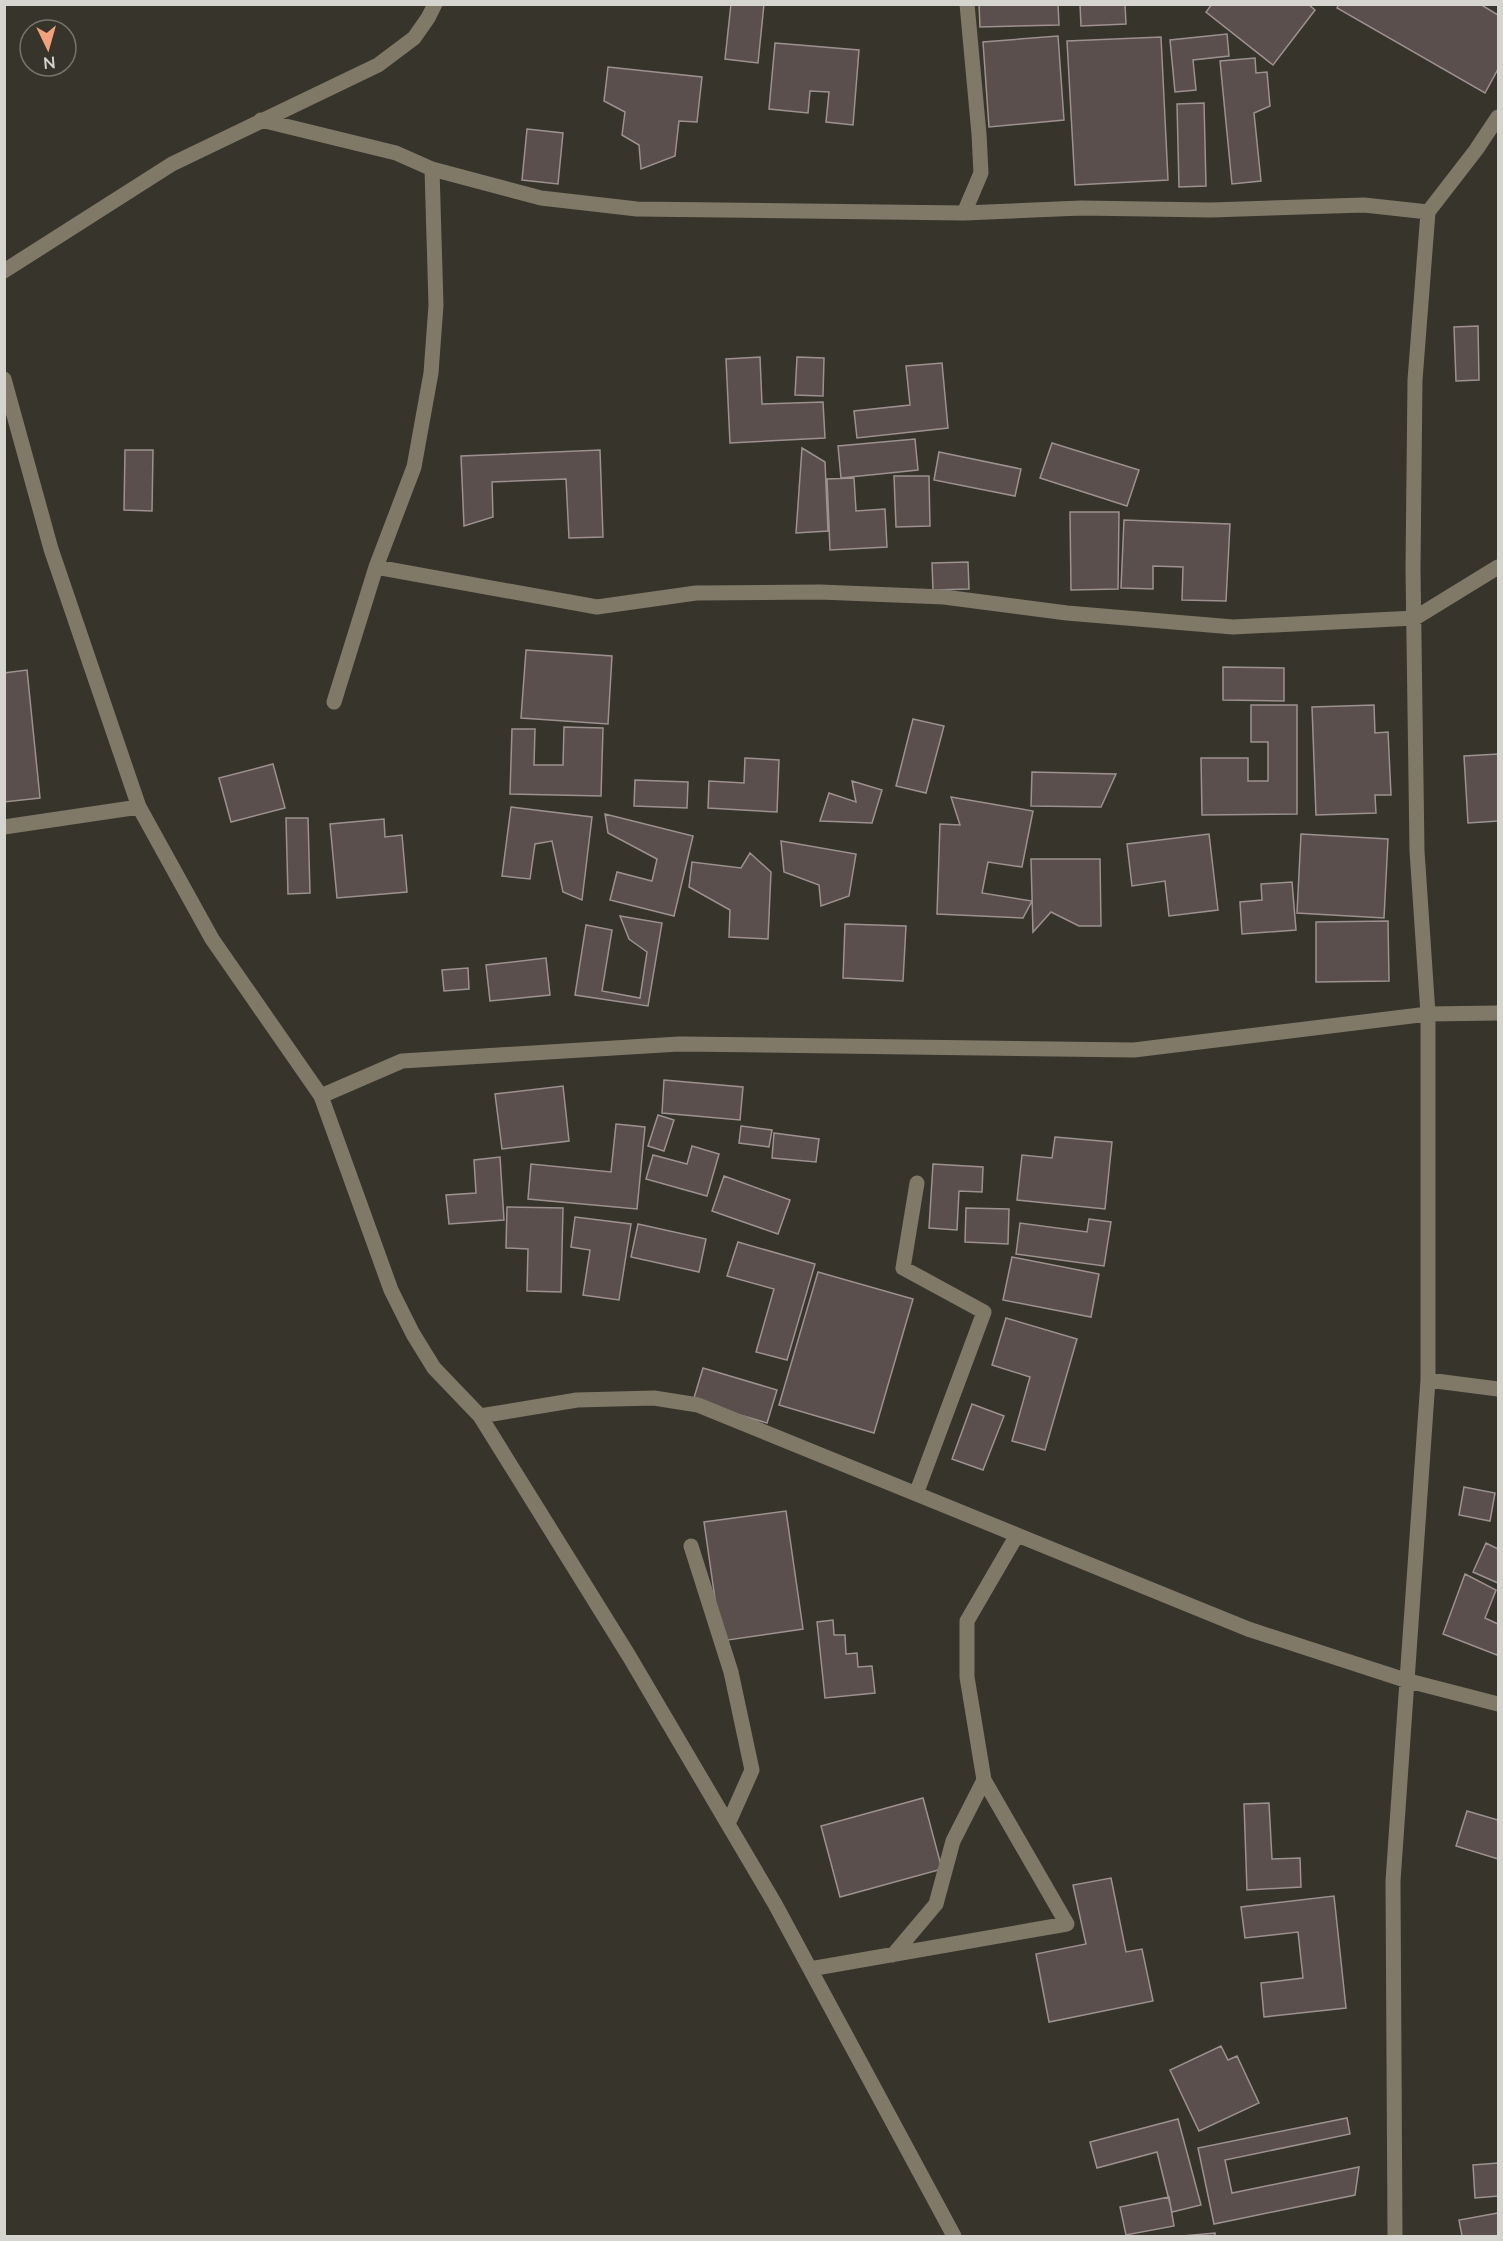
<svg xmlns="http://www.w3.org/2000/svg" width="1503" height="2241" viewBox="0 0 1503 2241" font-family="Lato,sans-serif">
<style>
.building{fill:#5a4f4d;stroke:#9d918f;stroke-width:1.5}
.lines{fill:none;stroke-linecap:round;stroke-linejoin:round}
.minor{stroke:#807968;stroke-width:15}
</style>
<rect width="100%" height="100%" fill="#37342c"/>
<path class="building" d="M731,4H764L758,63L725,59Z
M979,4H1058L1059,25L980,27Z
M1080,4H1125L1126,24L1081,26Z
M1212,4H1308L1315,10L1273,65L1206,12Z
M1339,4H1480L1498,15V69L1485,93L1337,8Z
M1227,34L1229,56L1193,60L1196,90L1175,92L1170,40Z
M1058,36L1064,120L989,127L983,42Z
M1161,37L1168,180L1075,185L1067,41Z
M775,43L859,50L853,125L826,122L829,92L810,91L808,113L769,109Z
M1255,58L1256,73L1267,72L1270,106L1254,113L1261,181L1232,184L1220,61Z
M608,67L702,77L697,122L679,121L675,156L641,169L639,145L622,135L625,112L604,101Z
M1204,103L1206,186L1179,187L1177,104Z
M527,129L563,133L558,184L522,180Z
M1478,326L1479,380L1456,381L1454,327Z
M760,357L762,404L823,402L825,438L730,443L726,359Z
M797,357L824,358L823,396L795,395Z
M942,363L948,428L857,438L854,411L910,405L906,366Z
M915,439L918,470L841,478L838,446Z
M1052,443L1139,470L1127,506L1040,478Z
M802,448L825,462L828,531L796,533Z
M125,450H153L152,511L124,510Z
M600,450L603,537L569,538L566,479L492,482L493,517L464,526L461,456Z
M939,452L1021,469L1015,496L934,480Z
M894,476H929L930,526L896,527Z
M854,478L856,511L885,509L887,547L830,550L827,479Z
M1070,512H1119L1118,589L1071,590Z
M1124,520L1230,524L1226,601L1182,600L1183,567L1153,566V589L1121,588Z
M968,562L969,589L933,590L932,563Z
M526,650L612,656L608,724L521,718Z
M1223,667L1284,668V701L1223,700Z
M27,670L40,798L4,802V673Z
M1251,705H1297V814L1202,815L1201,758H1248V781H1268V742H1251Z
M1374,705L1375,733L1388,732L1391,795H1375L1376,813L1316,815L1312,707Z
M913,719L944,726L926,793L896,786Z
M564,727L603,728L601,796L510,794L512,729H535L534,765H563Z
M1498,754V821L1468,823L1464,756Z
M745,758L779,760L777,812L708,808L709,781L744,783Z
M273,764L285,808L231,822L219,778Z
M1032,772L1116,774L1101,807L1031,806Z
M635,780L688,782L687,808L634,806Z
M852,781L882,790L872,823L820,821L829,793L856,802Z
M951,797L1033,811L1022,867L988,862L982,893L1032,901L1023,918L937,914L940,824L960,825Z
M511,807L592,817L582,900L563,892L552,841L535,844L530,879L502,876Z
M605,814L693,836L674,916L610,900L617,872L652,881L657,859L608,833Z
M286,818H308L310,893L288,894Z
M384,819L385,837L402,835L407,892L337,898L330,824Z
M1209,834L1218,910L1169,916L1165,881L1132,886L1127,844Z
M1301,834L1388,839L1384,918L1297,913Z
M781,841L856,854L849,896L821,906L819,885L784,872Z
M750,853L771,872L768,939L729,937L730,910L689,887L692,862L741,868Z
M1031,859H1100L1101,926H1079L1051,912L1033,932Z
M1292,882L1296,930L1242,934L1240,902L1262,900L1261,884Z
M620,916L662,923L648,1006L575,995L586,925L612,930L602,991L640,998L647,952L629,939Z
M1388,921L1389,981L1316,982V922Z
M845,924L906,926L903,981L843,978Z
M546,958L550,995L490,1001L486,965Z
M468,968L469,989L444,991L442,970Z
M664,1080L743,1087L740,1120L662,1113Z
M563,1086L569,1141L502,1149L495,1094Z
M658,1115L674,1120L664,1151L648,1146Z
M616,1124L645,1127L637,1209L528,1199L531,1164L611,1172Z
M741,1126L772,1130L769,1147L739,1143Z
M774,1133L819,1139L816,1162L772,1158Z
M1055,1137L1112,1142L1105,1209L1017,1200L1022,1155L1052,1158Z
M692,1146L719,1154L707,1196L646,1179L653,1155L687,1164Z
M500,1157L504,1220L449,1224L446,1195L476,1193L474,1160Z
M933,1164L983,1167L982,1192L959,1191L957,1230L929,1228Z
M724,1176L790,1200L778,1234L712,1211Z
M507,1207L563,1208L561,1292L527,1291L528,1249L506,1248Z
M966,1208L1009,1209L1008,1244L965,1242Z
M575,1217L631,1224L619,1300L583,1295L590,1250L571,1247Z
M1089,1219L1111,1222L1104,1266L1016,1254L1020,1223L1087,1232Z
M638,1224L706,1239L699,1272L631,1257Z
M738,1242L815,1264L787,1360L756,1352L774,1289L727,1276Z
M1012,1257L1099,1274L1091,1317L1003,1300Z
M818,1272L913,1299L874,1433L779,1405Z
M1006,1318L1077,1339L1045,1450L1012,1441L1030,1377L992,1365Z
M703,1368L777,1390L767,1423L693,1401Z
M972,1404L1004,1416L983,1470L952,1459Z
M1464,1487L1495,1493L1490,1521L1459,1515Z
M786,1511L803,1629L721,1641L704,1522Z
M1486,1543L1498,1549V1583L1473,1572Z
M1465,1574L1496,1590L1485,1618L1498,1624V1652L1497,1655L1443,1634Z
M833,1620L834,1635H845L846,1654L857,1653L858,1667L872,1666L875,1693L825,1698L817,1622Z
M923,1798L942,1869L840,1897L821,1826Z
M1269,1803L1272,1859L1300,1858L1301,1887L1247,1890L1244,1804Z
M1467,1811L1498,1820V1859L1456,1846Z
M1111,1878L1126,1952L1142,1949L1153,2001L1049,2022L1036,1954L1086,1944L1073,1885Z
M1334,1896L1346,2008L1264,2017L1261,1983L1303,1978L1298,1932L1245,1938L1241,1907Z
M1221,2046L1228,2060L1237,2056L1259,2103L1199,2131L1170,2070Z
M1347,2118L1350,2134L1225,2160L1232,2193L1359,2167L1355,2195L1214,2224L1198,2148Z
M1178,2119L1201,2205L1172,2212L1157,2152L1097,2168L1090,2142Z
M1498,2163V2196L1475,2198L1473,2165Z
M1169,2197L1174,2226L1126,2235L1120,2207Z
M1498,2213V2236H1462L1459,2220Z
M1215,2233V2236H1182Z"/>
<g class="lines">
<path class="minor" d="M261,120L396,153L432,169L541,198L637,209L964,213L1081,208L1211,210L1364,205L1428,212
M964,213L981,173L979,134L967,4
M4,271L172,164L378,65L414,38L428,18L435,4
M4,379L51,549L139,807L212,939L321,1096L391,1290L413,1334L434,1368L480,1416L629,1656L775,1904L954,2236
M376,567L597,607L696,593L820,592L944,597L1067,613L1233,627L1415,618L1498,567
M334,702L376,567L414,467L431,373L436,305L432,169
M4,827L139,807
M321,1096L402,1061L679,1044L1134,1050L1428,1014L1498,1013
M1428,1380L1498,1389
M480,1416L577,1400L654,1398L698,1405L1248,1629L1405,1680L1498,1704
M916,1494L984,1312L903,1268L917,1183
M691,1546L731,1672L752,1770L728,1824
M893,1955L936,1904L953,1841L984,1780
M810,1969L1067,1924L984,1780L967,1677V1621L1017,1535
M1395,2236L1393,1881L1428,1380V1014L1417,851L1413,568L1415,380L1428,212L1476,150L1498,117"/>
</g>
<rect width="1503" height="2241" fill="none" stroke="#d6d4ce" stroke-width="12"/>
<g transform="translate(48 48) rotate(175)"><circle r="28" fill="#37342c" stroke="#77746d" stroke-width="1.5"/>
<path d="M0-4.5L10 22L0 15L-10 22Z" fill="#f1a17b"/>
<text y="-9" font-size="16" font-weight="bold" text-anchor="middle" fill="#d6d4ce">N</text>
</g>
</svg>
